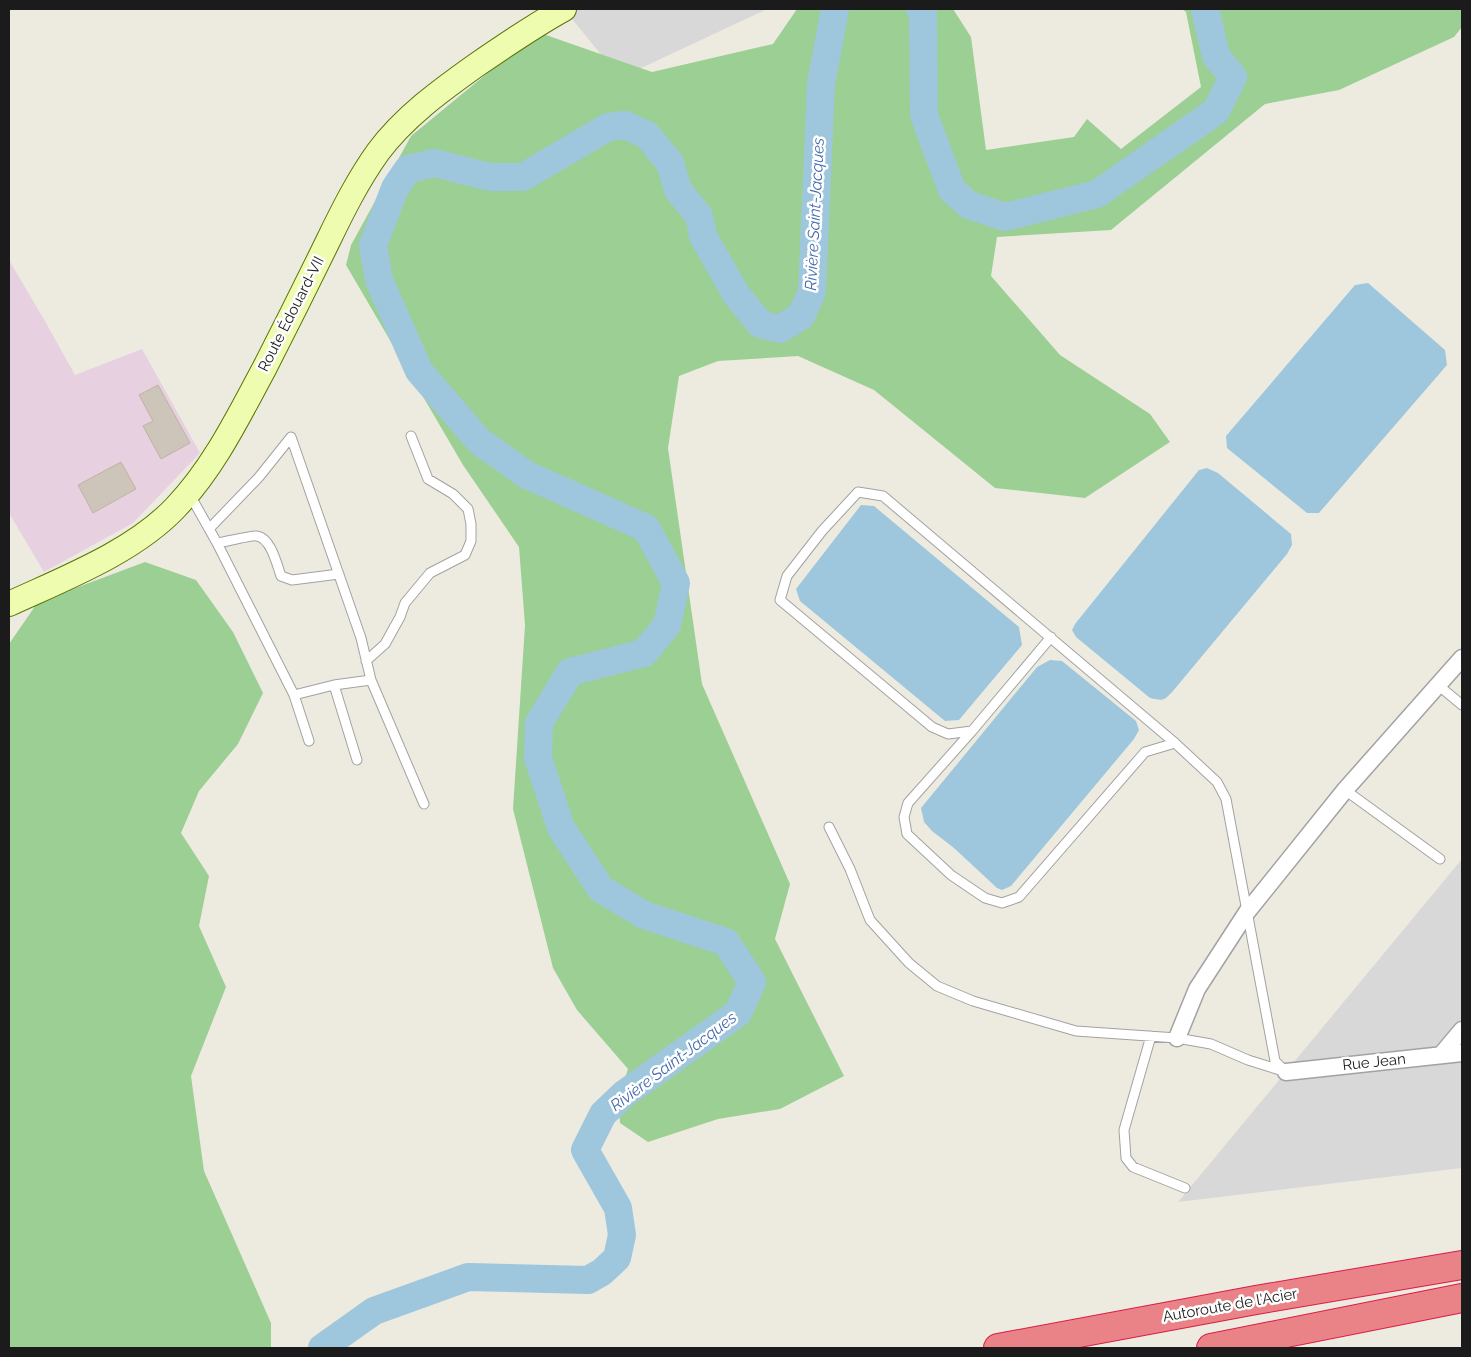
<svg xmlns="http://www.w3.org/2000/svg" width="1471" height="1357" viewBox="0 0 1471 1357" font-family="Raleway,sans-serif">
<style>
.residential{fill:#d9d8d8}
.industrial{fill:#e7d1e0}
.forest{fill:#9ccf93}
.water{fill:#9ec7dd}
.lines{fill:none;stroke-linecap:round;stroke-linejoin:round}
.river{stroke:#9ec7dd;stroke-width:28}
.building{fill:#cdc5b9;stroke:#bfb3a2}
.lane-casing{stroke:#a2a2a2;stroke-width:11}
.street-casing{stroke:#a2a2a2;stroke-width:19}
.secondary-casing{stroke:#587400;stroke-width:26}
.highway-casing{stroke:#dc1c44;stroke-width:30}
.lane{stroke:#fff;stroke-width:9}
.street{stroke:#fff;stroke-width:16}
.secondary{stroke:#eefcb0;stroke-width:24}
.highway{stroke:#e98388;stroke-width:28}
.labels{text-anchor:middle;stroke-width:5;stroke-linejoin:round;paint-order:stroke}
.street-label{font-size:15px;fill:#1b1b1b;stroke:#fff}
.water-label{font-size:16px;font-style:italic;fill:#456bad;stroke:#fff}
</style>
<rect width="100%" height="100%" fill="#edebe0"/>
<path class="residential" d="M564,9H767L620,78Z
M1462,859V1168L1178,1202Z"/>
<path class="industrial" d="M9,260L46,323L75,375L142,349L200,453L133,523L44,572L9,513Z"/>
<path class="forest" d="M797,9H953L971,37L986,150L1074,137L1087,119L1121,149L1201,87L1186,12L1182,9H1462V27L1454,37L1339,90L1265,104L1111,230L997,237L991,276L1060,355L1150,414L1170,442L1085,498L995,488L874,390L798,356L718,361L679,376L668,448L702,684L790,884L775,939L844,1076L780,1109L718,1119L648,1142L620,1123L618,1100L628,1069L577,1010L553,968L513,809L525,625L519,547L463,465L346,265L351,245L411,136L501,62L543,34L652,72L773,44Z
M145,562L196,580L233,632L263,693L238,744L199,791L181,833L209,876L199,926L226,987L191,1076L204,1171L271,1323V1348H9V644L38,602Z"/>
<path class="water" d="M1368,283L1445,350L1447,365L1319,513H1307L1227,448L1226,436L1355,285Z
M1207,468L1218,473L1291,534L1292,545L1287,554L1173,691C1164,701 1163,701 1150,698L1076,637L1072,630L1075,624L1199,470Z
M861,505L874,506L1019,627L1022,645L959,720L945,721L800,601L796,589Z
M1050,660L1062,661L1136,721L1139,730L1134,739L1011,886L1002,890L997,888L954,848L932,831L924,822L921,808L1037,667Z"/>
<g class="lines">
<path class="river" d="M920,9L923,14L924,115L952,190L969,205L1005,217L1097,194L1216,111L1233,77L1216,56L1205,9
M322,1348L374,1311L468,1277L588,1280L602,1272L617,1258L622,1235L618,1208L585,1150L603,1114L624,1094L738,1013L752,982L726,942L644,915L601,889L561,828L538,758L539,723L570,672L644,653L667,625L676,583L646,528L527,475L479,441L419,371L379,280L373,245L395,188L408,169L434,163L490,177H523L608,127L625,125L647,135L670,163L678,190L699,216L703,236L736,294L760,324L780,329L801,316L812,292L821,84L835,9"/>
</g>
<path class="building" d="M158,385L190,443L161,459L143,426L153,421L139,395Z
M121,462L136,489L93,513L78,485Z"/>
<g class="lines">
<defs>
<path id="lane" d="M190,495L217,543L294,695L334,685L371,680L361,638L291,437L259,477L209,529
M217,543C225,542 252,535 257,536C271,538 277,565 281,576L292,580L339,574
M1051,637L972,731L948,734L932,727L780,600L787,576L822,531L858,492L883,496L1175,743
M366,661L385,644L400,617L405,603L430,573L465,555L471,541V524L468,509L453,494L428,479L411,436
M371,680L424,804
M334,685L357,760
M1438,685L1462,705
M294,695L309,741
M972,731L908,803L904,817L907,834L951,875L985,898L1002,903L1019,897L1145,752L1175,743L1217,782L1226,799L1275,1061L1286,1072
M1345,790L1440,859
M829,827L850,869L870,920L909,963L937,986L973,1001L1076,1031L1177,1038L1211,1044L1248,1060L1283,1071
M1151,1036L1124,1130L1126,1158L1133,1167L1185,1188"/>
<path id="street" d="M1177,1038L1197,989L1247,912L1345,790L1462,658
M1441,1055L1462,1030
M1286,1072L1462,1053"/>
<path id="secondary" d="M9,604C63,579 134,552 176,507C214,467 238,417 264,369C286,326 307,284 328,241C343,210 358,180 378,152C404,117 440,91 475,66C504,46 533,26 564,9"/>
<path id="highway" d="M998,1348L1256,1300L1462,1265
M1211,1348L1462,1298"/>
</defs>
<use href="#lane" class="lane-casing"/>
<use href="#street" class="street-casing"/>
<use href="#secondary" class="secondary-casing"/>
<use href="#highway" class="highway-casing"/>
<use href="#lane" class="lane"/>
<use href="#street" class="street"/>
<use href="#secondary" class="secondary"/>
<use href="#highway" class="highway"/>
</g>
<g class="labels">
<g class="street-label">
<text transform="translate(291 314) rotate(-63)" y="5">Route Édouard-VII</text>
<text transform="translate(1374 1062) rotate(-6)" y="5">Rue Jean</text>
<text transform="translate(1230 1305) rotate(-10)" y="5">Autoroute de l'Acier</text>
</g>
<g class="water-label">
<text transform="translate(814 214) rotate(-87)" y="6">Rivière Saint-Jacques</text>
<text transform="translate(673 1061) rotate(-37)" y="6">Rivière Saint-Jacques</text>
</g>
</g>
<rect width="1471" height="1357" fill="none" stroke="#1b1b1b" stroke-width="20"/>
</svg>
